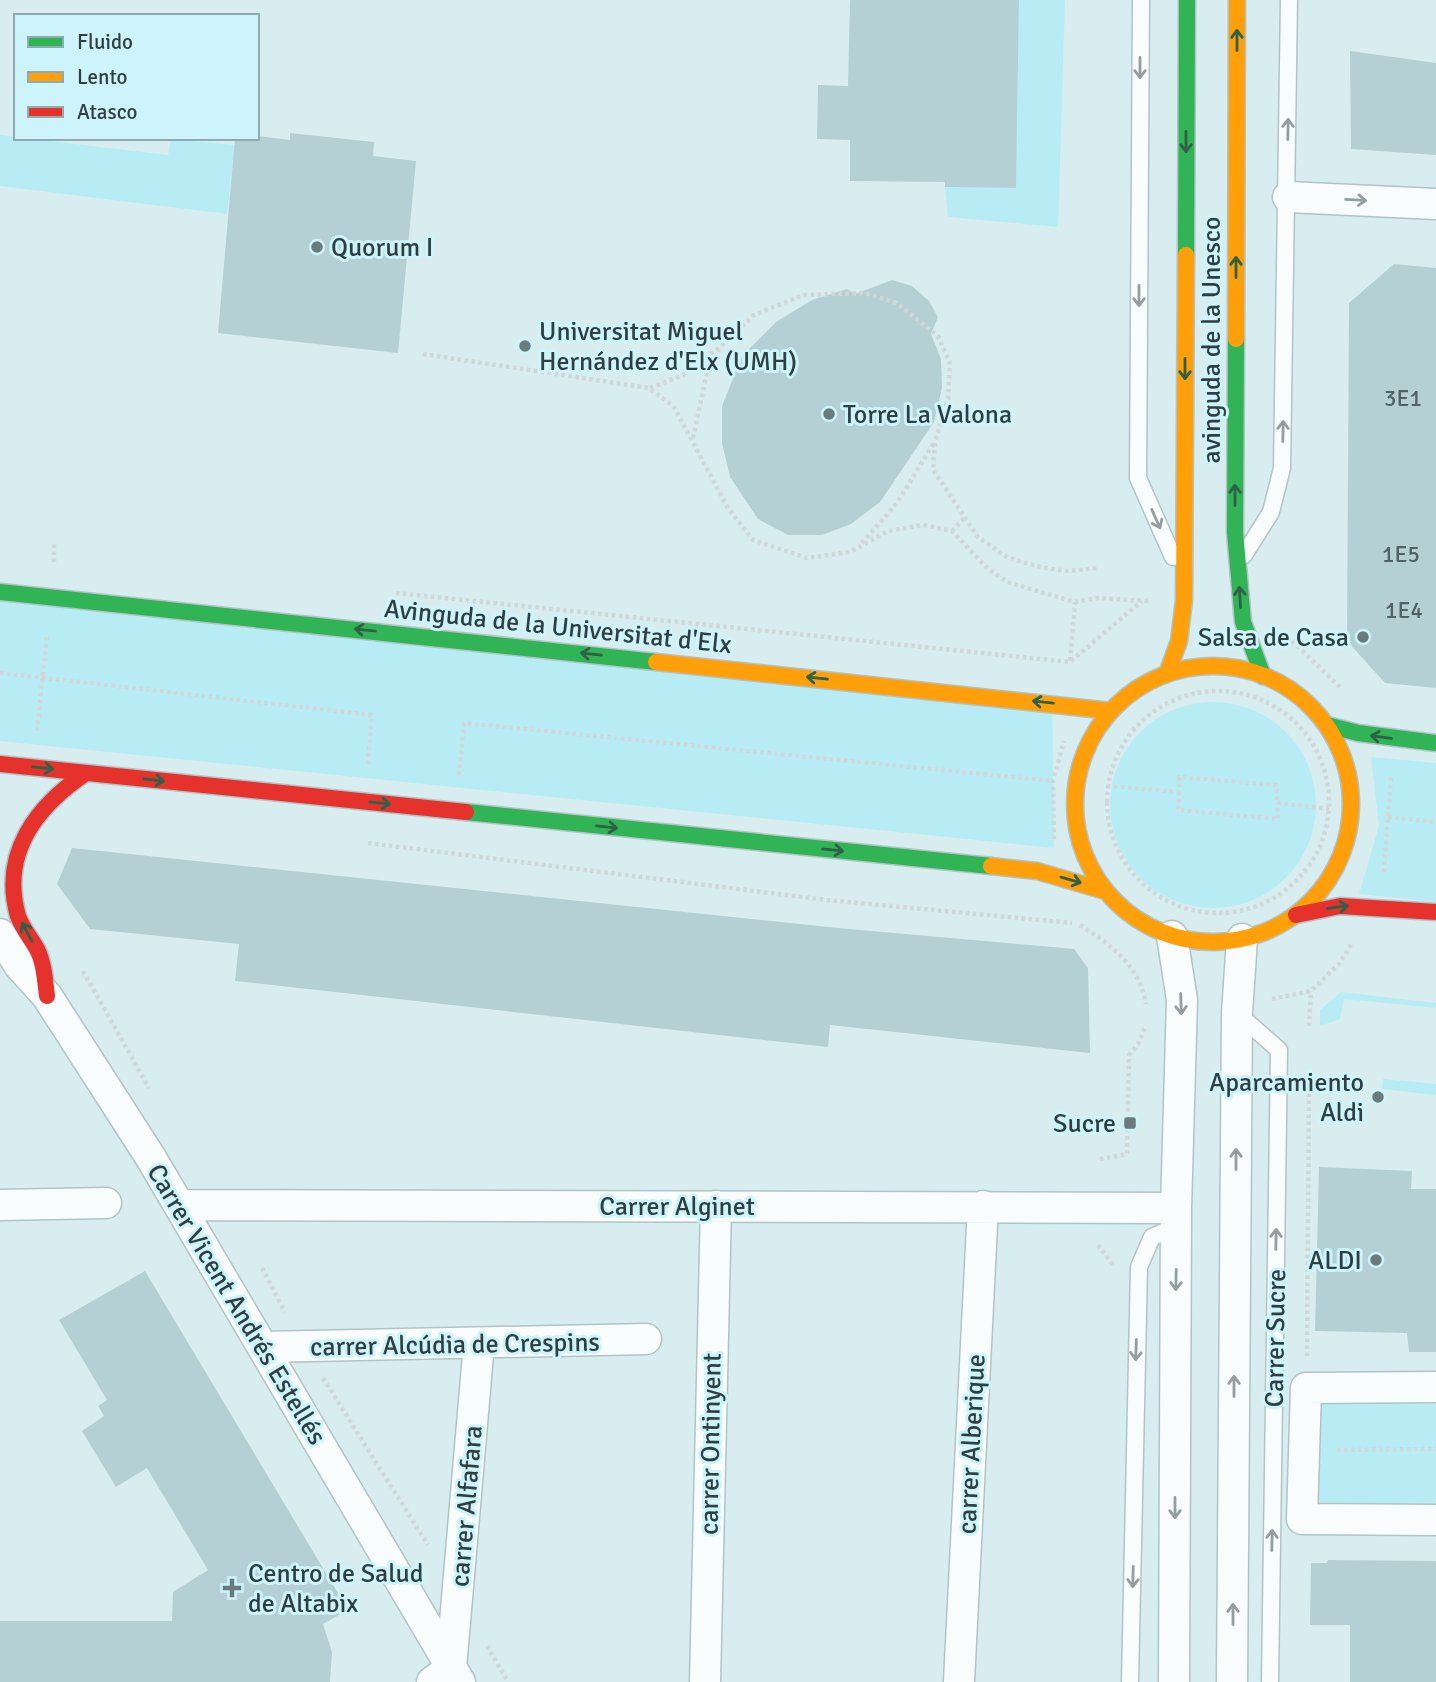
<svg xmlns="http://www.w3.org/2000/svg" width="1436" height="1682" viewBox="0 0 1436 1682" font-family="Signika,sans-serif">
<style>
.green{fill:#b8ecf5}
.building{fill:#b5d0d4}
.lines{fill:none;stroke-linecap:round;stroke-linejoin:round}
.lane-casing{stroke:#b2c3c6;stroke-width:19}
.street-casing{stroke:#b2c3c6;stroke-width:33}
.fast-casing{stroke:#b2c3c6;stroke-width:19}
.slow-casing{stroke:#b2c3c6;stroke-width:19}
.jam-casing{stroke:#b2c3c6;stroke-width:19}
.path{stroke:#d0d7d8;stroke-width:4.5;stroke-dasharray:3.5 3.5;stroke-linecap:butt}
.lane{stroke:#f9fcfd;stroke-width:16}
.street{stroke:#f9fcfd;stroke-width:30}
.fast{stroke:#30b455;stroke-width:16}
.slow{stroke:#ff9f0a;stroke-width:16}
.jam{stroke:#e5322d;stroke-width:16}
.oneway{stroke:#2f6147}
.oneway2{stroke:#949d9f}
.poi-dot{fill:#6a7b7e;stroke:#cdf4fb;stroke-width:2.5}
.labels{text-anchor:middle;stroke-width:6;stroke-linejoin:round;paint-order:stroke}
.number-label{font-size:23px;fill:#506266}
.poi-label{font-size:26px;fill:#2f3e41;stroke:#cdf4fb;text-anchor:start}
.street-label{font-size:26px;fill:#2f3e41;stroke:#cdf4fb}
</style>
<rect width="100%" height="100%" fill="#d8edf0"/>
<path class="green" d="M1019,0H1065L1058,227L948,217L945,187L1016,188Z
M0,135L168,155L171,139L235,145L227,214L0,186Z
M0,599L1052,702L1054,848L0,741Z
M1110 805a103 103 0 1 1 206 0a103 103 0 1 1-206 0Z
M1371,757L1436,763V902L1359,894L1379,826Z
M1341,992L1436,1003V1008L1344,999L1340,1019L1320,1026V1010Z
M1383,1079L1436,1084V1095L1382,1089Z
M1436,1378V1528L1296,1526L1293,1381Z"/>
<path class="building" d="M850,0H1019L1016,188L945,187V182L850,181V140L817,139L818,85L848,86Z
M1350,51L1436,63V155L1351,149Z
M290,133L374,142L373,156L416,161L398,353L218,333L235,138L257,136L290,140Z
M1394,264L1436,268V688L1385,683L1347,641L1349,303Z
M892,280L912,286L929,301L938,317L931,334L941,359L942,388L934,422L880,502L851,524L822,535H788L758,519L730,477L722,443V406L742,356L776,322L812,300L847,289L855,294Z
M72,848L838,928L1074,949L1088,968L1090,1053L830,1025L828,1047L235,981L239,944L90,929L57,884Z
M1319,1167L1412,1171L1411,1189H1436V1352H1409L1407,1333L1315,1331Z
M145,1271L348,1610L323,1624L332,1652L330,1682H0V1621H172L173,1592L208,1570L147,1468L116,1487L82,1431L104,1416L98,1406L107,1400L59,1320Z
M1328,1560L1436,1561V1682H1350V1625H1310L1311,1563H1327Z"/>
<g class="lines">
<defs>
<path id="lane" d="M1141,0L1138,478L1173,557
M1244,555L1271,512L1282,468L1289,0
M1238,1014L1279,1050L1270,1682
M1130,1682L1139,1267L1152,1237L1176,1227"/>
<path id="street" d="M1288,197L1436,204
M0,934L19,965L47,996L151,1158L460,1682
M1172,936L1182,1000L1176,1208L1174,1682
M0,1205L106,1203
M179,1205L1176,1208
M263,1347L646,1339
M1436,1387L1306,1388L1302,1519L1436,1520
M432,1682L451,1668L479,1343
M705,1682L716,1206
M959,1682L983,1206
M1232,1682L1237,1013L1242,939"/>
<path id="fast" d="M1186,255L1187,0
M1236,339L1235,532L1243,622L1263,676
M0,592L656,662
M1327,725L1358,733L1436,743
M466,812L991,866"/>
<path id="slow" d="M1236,339L1237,0
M656,662L1111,711
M1075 804a138 138 0 1 1 276 0a138 138 0 1 1-276 0Z
M1167,674L1179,641L1184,600L1186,255
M991,866L1037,871L1105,891"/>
<path id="jam" d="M0,764L466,812
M1296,915L1340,906L1436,912
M47,996C45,980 44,963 37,949C31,938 22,928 18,916C0,853 37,806 86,773"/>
</defs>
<use href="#lane" class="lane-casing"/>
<use href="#street" class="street-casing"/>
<use href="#fast" class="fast-casing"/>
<use href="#slow" class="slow-casing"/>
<use href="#jam" class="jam-casing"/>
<path class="path" d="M423,354L649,388L674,407L728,508L753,540L807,558L850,552L888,531L923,525L952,531L986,567L1007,582L1075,602L1098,598L1148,601
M650,388L683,375L719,348L754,315L803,295L865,293L896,303L938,336L950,363L948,399L935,442L933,470L978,537L1008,558L1045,568L1068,571L1097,568
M693,438L707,373L719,350
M952,531L964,518
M862,543L897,503L934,443
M54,562V542
M396,593L1070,662L1075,602
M1292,641L1341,688
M1071,661L1142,601
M0,673L372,715L368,765
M1107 802a111 111 0 1 1 222 0a111 111 0 1 1-222 0Z
M37,731L47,635
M459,775L464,723L1053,781
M1107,786L1179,792V777L1276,785L1277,803L1329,809
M1179,792L1178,810L1278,819L1277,803
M1388,817L1436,822
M1054,839L1053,781L1064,741
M368,843L827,900L1072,923
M1384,872L1391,776
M1080,925C1111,945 1139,965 1146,1004
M83,971L149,1088
M1272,999L1311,991L1340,963L1352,943
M1309,1026L1311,991
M1100,1159L1127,1154L1129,1055L1138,1044L1145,1027
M1098,1245L1113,1265
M262,1268L285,1312
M1307,1356L1309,1081
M323,1378L428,1545
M1337,1450L1436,1449
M487,1646L508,1682"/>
<use href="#lane" class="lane"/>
<use href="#street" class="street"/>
<use href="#fast" class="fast"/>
<use href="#slow" class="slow"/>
<use href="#jam" class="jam"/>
</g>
<defs><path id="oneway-shaft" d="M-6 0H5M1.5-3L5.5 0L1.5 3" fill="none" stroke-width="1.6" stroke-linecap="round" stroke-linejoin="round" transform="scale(1.75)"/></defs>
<g class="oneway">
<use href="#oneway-shaft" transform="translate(1237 40) rotate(-90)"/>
<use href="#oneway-shaft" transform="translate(1186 142) rotate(90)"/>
<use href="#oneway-shaft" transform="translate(1236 267) rotate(-90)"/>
<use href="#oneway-shaft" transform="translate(1185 369) rotate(90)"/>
<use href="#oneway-shaft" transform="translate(1235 495) rotate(-90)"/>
<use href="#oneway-shaft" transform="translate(1240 597) rotate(-93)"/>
<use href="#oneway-shaft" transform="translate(365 630) rotate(-174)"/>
<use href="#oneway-shaft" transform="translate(591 654) rotate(-174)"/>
<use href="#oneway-shaft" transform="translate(817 678) rotate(-174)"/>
<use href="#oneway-shaft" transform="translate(1043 702) rotate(-174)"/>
<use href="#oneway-shaft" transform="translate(1381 737) rotate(-172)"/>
<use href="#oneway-shaft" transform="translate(43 768) rotate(6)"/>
<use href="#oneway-shaft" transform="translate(154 780) rotate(6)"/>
<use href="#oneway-shaft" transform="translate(380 803) rotate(6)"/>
<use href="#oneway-shaft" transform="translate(607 827) rotate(6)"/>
<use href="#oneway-shaft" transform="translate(833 850) rotate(6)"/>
<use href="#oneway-shaft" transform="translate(1071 880) rotate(16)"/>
<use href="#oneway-shaft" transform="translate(1338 907) rotate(-7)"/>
<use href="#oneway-shaft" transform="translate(27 932) rotate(-118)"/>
</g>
<g class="oneway2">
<use href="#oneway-shaft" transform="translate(1140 68) rotate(90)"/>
<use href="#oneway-shaft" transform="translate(1288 129) rotate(-89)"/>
<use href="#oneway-shaft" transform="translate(1356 200) rotate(3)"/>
<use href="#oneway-shaft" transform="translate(1139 296) rotate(90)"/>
<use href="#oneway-shaft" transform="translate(1283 431) rotate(-89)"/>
<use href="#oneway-shaft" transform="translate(1156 519) rotate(66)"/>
<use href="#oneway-shaft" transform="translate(1181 1004) rotate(88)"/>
<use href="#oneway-shaft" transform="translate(1236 1159) rotate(-90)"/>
<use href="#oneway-shaft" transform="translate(1276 1239) rotate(-89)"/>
<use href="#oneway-shaft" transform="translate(1176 1280) rotate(91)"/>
<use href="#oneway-shaft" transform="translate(1136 1350) rotate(92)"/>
<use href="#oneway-shaft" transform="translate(1234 1386) rotate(-90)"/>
<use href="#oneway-shaft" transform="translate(1175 1508) rotate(90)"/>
<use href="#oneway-shaft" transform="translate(1272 1540) rotate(-89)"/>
<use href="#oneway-shaft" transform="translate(1133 1577) rotate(91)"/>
<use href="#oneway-shaft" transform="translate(1233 1614) rotate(-90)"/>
</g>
<g class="poi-dot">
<circle cx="317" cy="247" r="7"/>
<circle cx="525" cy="346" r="7"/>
<circle cx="829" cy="414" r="7"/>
<circle cx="1363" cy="637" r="7"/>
<circle cx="1378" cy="1097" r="7"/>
<rect x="1123" y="1116" width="14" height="14" rx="3.5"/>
<circle cx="1376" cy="1260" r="7"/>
<path d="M228.5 1577.5h7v7h7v7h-7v7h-7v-7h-7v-7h7z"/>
</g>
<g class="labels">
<g class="number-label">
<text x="1403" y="406">3E1</text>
<text x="1401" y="562">1E5</text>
<text x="1404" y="618">1E4</text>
</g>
<g class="poi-label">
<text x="331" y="256">Quorum I</text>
<text x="539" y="340">Universitat Miguel<tspan x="539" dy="30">Hernández d'Elx (UMH)</tspan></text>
<text x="843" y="423">Torre La Valona</text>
<text x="1349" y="646" text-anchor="end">Salsa de Casa</text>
<text x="1364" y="1091" text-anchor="end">Aparcamiento<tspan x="1364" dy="30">Aldi</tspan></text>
<text x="1116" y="1132" text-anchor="end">Sucre</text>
<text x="1362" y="1269" text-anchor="end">ALDI</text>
<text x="248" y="1582">Centro de Salud<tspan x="248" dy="30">de Altabix</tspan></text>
</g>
<g class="street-label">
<text transform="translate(1211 340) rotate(-90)" y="9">avinguda de la Unesco</text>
<text transform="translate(558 626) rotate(6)" y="9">Avinguda de la Universitat d'Elx</text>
<text x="677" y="1215">Carrer Alginet</text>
<text transform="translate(237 1304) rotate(59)" y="9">Carrer Vicent Andrés Estellés</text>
<text transform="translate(1275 1338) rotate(-89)" y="9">Carrer Sucre</text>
<text transform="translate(455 1344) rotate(-1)" y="9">carrer Alcúdia de Crespins</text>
<text transform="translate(710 1444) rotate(-89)" y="9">carrer Ontinyent</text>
<text transform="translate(971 1444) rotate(-87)" y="9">carrer Alberique</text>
<text transform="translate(466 1506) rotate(-85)" y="9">carrer Alfafara</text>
</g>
</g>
<rect x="14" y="14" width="245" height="126" fill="#cdf4fb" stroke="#8eabb1" stroke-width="2"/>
<rect x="28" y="37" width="35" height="10" fill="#30b455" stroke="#8eabb1" stroke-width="2"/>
<text x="77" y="49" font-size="21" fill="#2f3e41">Fluido</text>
<rect x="28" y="72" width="35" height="10" fill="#ff9f0a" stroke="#8eabb1" stroke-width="2"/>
<text x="77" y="84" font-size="21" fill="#2f3e41">Lento</text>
<rect x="28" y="107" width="35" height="10" fill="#e5322d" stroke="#8eabb1" stroke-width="2"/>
<text x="77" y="119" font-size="21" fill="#2f3e41">Atasco</text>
</svg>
